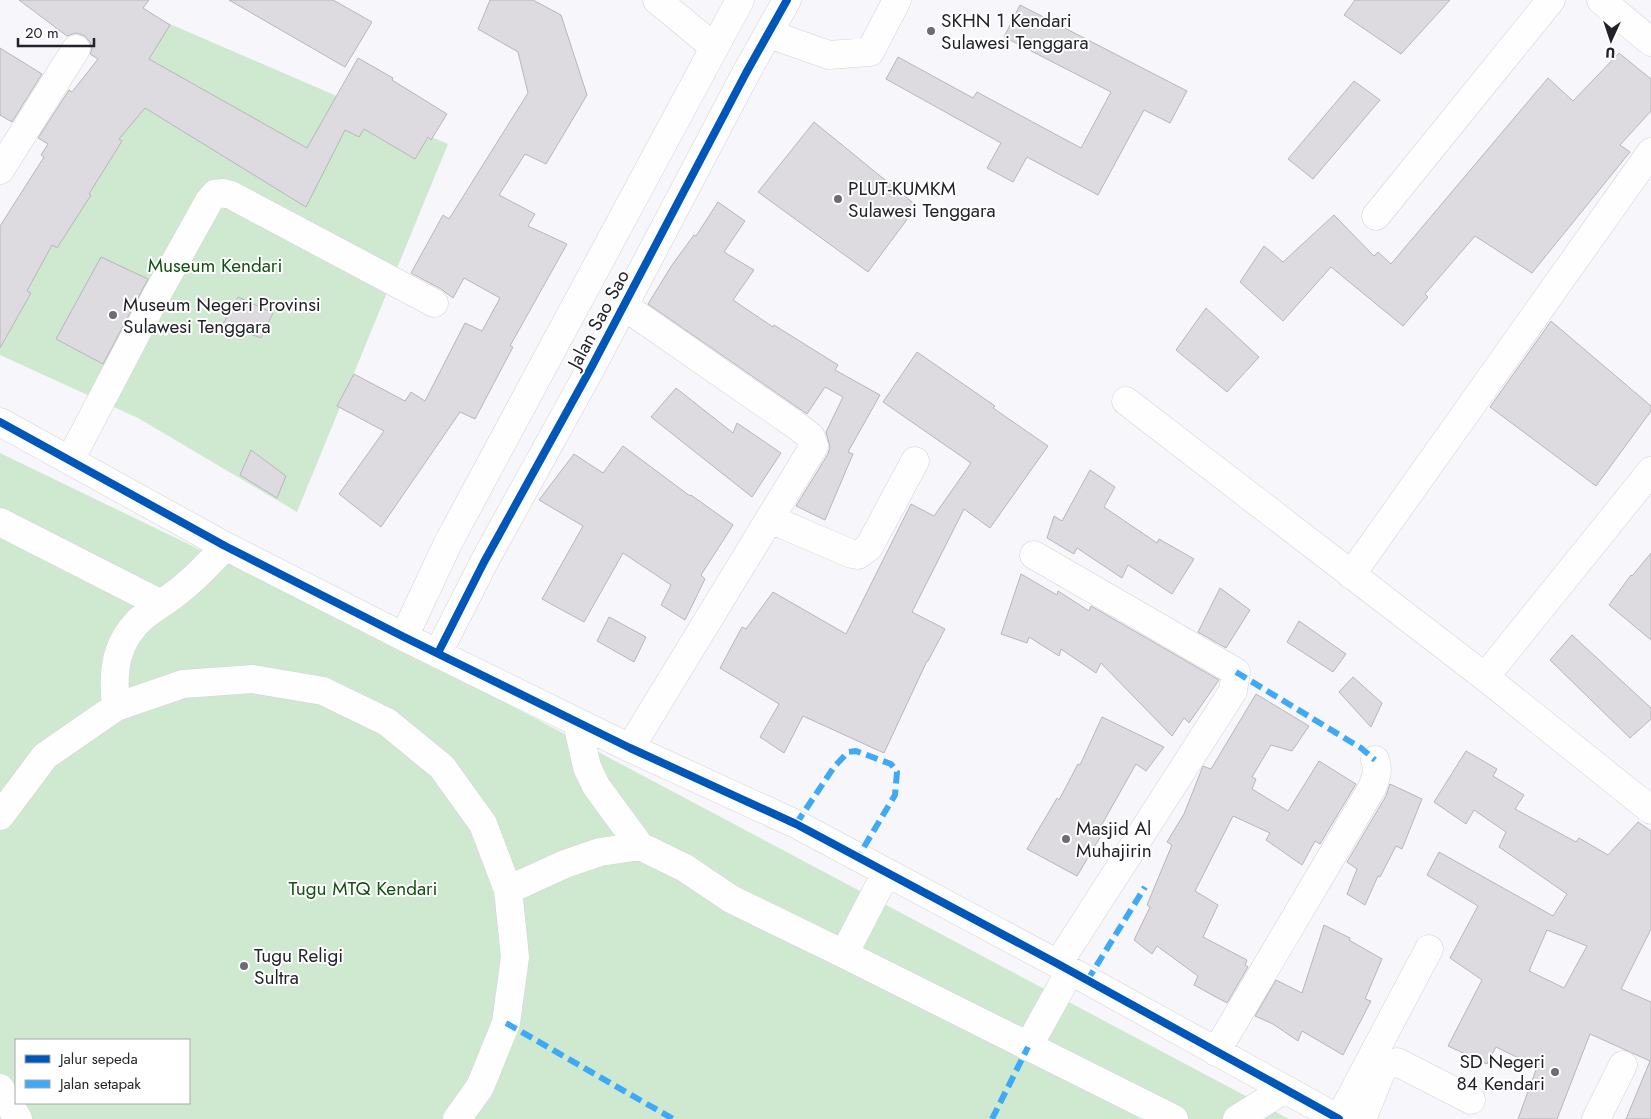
<svg xmlns="http://www.w3.org/2000/svg" width="1651" height="1119" viewBox="0 0 1651 1119" font-family="Jost,sans-serif">
<style>
.green{fill:#cfe9d0;fill-rule:evenodd}
.building{fill:#dddae0;stroke:#b8b6bc;fill-rule:evenodd}
.lines{fill:none;stroke-linecap:round;stroke-linejoin:round}
.minor-casing{stroke:#d2d2d7;stroke-width:29}
.minor{stroke:#fefefe;stroke-width:28}
.quiet{stroke:#3fa9f5;stroke-width:6;stroke-dasharray:12 6;stroke-linecap:butt}
.cycleway-casing{stroke:#fff;stroke-width:11}
.cycleway{stroke:#0057b8;stroke-width:8}
.poi-dot{fill:#6d6c72;stroke:#fff;stroke-width:2}
.labels{text-anchor:middle;stroke-width:4;stroke-linejoin:round;paint-order:stroke}
.poi-label{font-size:19px;fill:#232229;stroke:#fff;text-anchor:start}
.park-label{font-size:19px;fill:#145114;stroke:#fff}
.street-label{font-size:19px;fill:#232229;stroke:#fff}
</style>
<rect width="100%" height="100%" fill="#f7f6fb"/>
<path class="green" d="M163,21L448,144L297,512L138,418L0,355V290Z
M0,453L395,644L1289,1119H0ZM16,1040H189V1103H16Z"/>
<path class="building" d="M19,0H149L143,8L170,25L149,59L307,148L358,58L393,78L392,80L447,114L431,140L428,137L415,159L364,129L359,137L345,130L306,207L145,108L119,139L122,141L89,194L91,195L57,248L52,245L27,291L31,293L0,348V226L44,157L41,155L48,144L38,138L69,90L72,92L98,59L90,54L92,49L90,42L85,36L76,33L67,36Z
M229,0H333L372,22L345,67Z
M490,0H533L561,15L587,95L546,164L525,154L499,195L535,214L528,226L567,244L510,346L513,347L475,419L460,412L381,527L339,494L384,431L337,406L354,374L405,401L411,392L425,401L465,323L482,331L500,298L464,278L453,298L441,289L411,273L443,215L449,219L528,93L518,52L478,29Z
M1355,0H1450L1401,54L1344,15Z
M1020,5L1187,91L1170,123L1144,110L1098,195L1027,157L1013,182L987,168L1001,143L886,79L898,57L973,98L977,92L1081,148L1111,92L1004,37Z
M0,48L42,74L12,122L0,115Z
M1619,53L1651,79V111L1620,145L1630,152L1532,273L1475,236L1425,294L1428,297L1403,326L1331,267L1283,321L1240,282L1264,246L1283,262L1334,215L1374,256L1378,252L1391,264L1548,78L1573,101Z
M1354,81L1380,100L1313,179L1288,159Z
M814,122L917,206L868,272L758,192Z
M718,202L745,221L724,252L754,270L733,300L773,327L774,325L838,365L835,370L880,395L848,452L853,454L825,520L796,506L828,454L830,447L826,432L843,397L825,387L807,414L648,304L672,265L694,235L696,236Z
M101,257L148,279L103,364L56,339Z
M238,297L273,313L261,338L223,324Z
M1206,308L1259,357L1227,392L1176,350Z
M1551,321L1651,406V411L1596,486L1490,407Z
M917,352L995,406L993,408L1048,446L990,528L964,509L912,612L945,629L928,661H927L884,753L803,716L784,753L760,737L779,704L720,668L742,627L746,629L773,592L846,634L911,504L934,516L971,463L883,402Z
M676,388L733,433L737,423L781,453L752,497L651,417Z
M623,446L690,496L691,495L733,525L701,575L705,579L685,620L661,605L671,585L623,553L584,622L542,599L583,526L539,500L574,454L603,473Z
M251,450L286,476L277,498L240,475Z
M1090,470L1115,487L1104,507L1157,543L1159,539L1194,559L1172,594L1128,565L1122,578L1077,548L1074,554L1047,538L1054,516L1062,521Z
M1651,553V640L1609,605L1631,575L1632,576Z
M1021,574L1057,595L1058,591L1089,611L1091,606L1219,680L1189,723L1184,718L1172,736L1101,663L1096,673L1061,649L1059,656L1029,637L1027,643L1001,634Z
M1220,588L1250,610L1226,648L1198,632Z
M609,617L646,637L634,662L597,641Z
M1299,621L1346,654L1333,672L1287,642Z
M1572,635L1651,708V719L1630,738L1550,660Z
M1353,677L1382,703L1371,727L1339,692Z
M1256,694L1309,726L1292,751L1271,745L1252,777L1256,779L1252,789L1288,811L1319,761L1356,784L1320,844L1315,841L1302,865L1266,840L1270,833L1233,816L1195,891L1218,905L1203,937L1247,960L1245,965L1248,967L1227,1003L1194,985L1198,976L1157,946L1152,954L1134,940L1150,907L1147,905L1172,845L1167,842L1184,814L1203,766L1211,769Z
M1102,717L1164,747L1146,771L1136,764L1101,826L1105,829L1077,876L1027,849L1057,798L1059,800L1078,764L1080,765Z
M1466,751L1497,769L1493,776L1524,795L1515,809L1576,842L1579,838L1608,855L1638,822L1651,831V929L1621,989L1651,1002V1119H1626L1650,1061L1590,1034L1557,1119H1518L1537,1067L1496,1047L1487,1064L1448,1046L1482,980L1450,958L1478,906L1427,875L1439,852L1553,916L1567,894L1499,847L1506,832L1474,810L1466,824L1434,802ZM1547,930L1587,946L1564,988L1529,971Z
M1390,784L1422,799L1402,849L1396,846L1380,877L1378,876L1365,905L1347,894L1357,869L1347,862L1386,796Z
M1324,925L1350,938L1349,940L1382,959L1365,999L1371,1001L1343,1055L1302,1031L1298,1041L1273,1024L1255,1016L1276,980L1302,993Z"/>
<g class="lines">
<defs>
<path id="minor" d="M657,0L714,47
M1601,0L1651,42
M769,34L829,55L870,52L897,0
M0,170L76,49
M1376,216L1551,0
M624,306L797,426L811,437L814,446L630,748
M1126,401L1485,677L1651,810
M0,422L225,546L404,637L630,748L796,824L1058,964L1339,1119
M70,460L155,298L209,201L215,194L223,193L231,195L434,303
M770,519L852,554L858,555L869,547L915,461
M0,522L161,604
M1034,555L1236,672L1233,691L1058,964
M1351,575L1651,152
M404,637L448,543L740,0
M438,653L484,562L591,368L746,73L787,0
M1485,677L1651,471
M116,707C112,671 115,641 144,616C154,608 165,602 175,594C194,580 209,564 225,546
M577,722L587,767L596,786L640,846
M0,816L45,756L116,707L183,684L253,679L323,691L387,722L442,767L483,824L508,890L515,957L506,1023L480,1087L457,1119
M508,890L565,864L600,852L640,846L685,868L731,899L844,954L1174,1119
M844,954L886,873
M1028,1047L1070,971
M1216,1052L1372,788C1376,778 1379,771 1375,760
M0,1088L18,1119
M1237,1119L1283,1090
M1339,1119L1429,949
M1362,1119L1382,1070L1389,1064L1397,1062L1471,1100
M1596,1119L1623,1065"/>
</defs>
<use href="#minor" class="minor-casing"/>
<use href="#minor" class="minor"/>
<path class="quiet" d="M1236,672L1361,748L1375,760
M796,824L834,767L848,752L856,751L891,764L897,772L895,795L858,857
M1087,981L1145,887
M506,1023L673,1119
M992,1119L1028,1047"/>
<defs>
<path id="cycleway" d="M0,422L225,546L404,637L630,748L796,824L1058,964L1339,1119
M438,653L484,562L591,368L746,73L787,0"/>
</defs>
<use href="#cycleway" class="cycleway-casing"/>
<use href="#cycleway" class="cycleway"/>
</g>
<g class="poi-dot">
<circle cx="931" cy="31" r="5"/>
<circle cx="838" cy="199" r="5"/>
<circle cx="113" cy="315" r="5"/>
<circle cx="1066" cy="839" r="5"/>
<circle cx="244" cy="966" r="5"/>
<circle cx="1555" cy="1072" r="5"/>
</g>
<g class="labels">
<g class="poi-label">
<text x="941" y="27">SKHN 1 Kendari<tspan x="941" dy="22">Sulawesi Tenggara</tspan></text>
<text x="848" y="195">PLUT-KUMKM<tspan x="848" dy="22">Sulawesi Tenggara</tspan></text>
<text x="123" y="311">Museum Negeri Provinsi<tspan x="123" dy="22">Sulawesi Tenggara</tspan></text>
<text x="1076" y="835">Masjid Al<tspan x="1076" dy="22">Muhajirin</tspan></text>
<text x="254" y="962">Tugu Religi<tspan x="254" dy="22">Sultra</tspan></text>
<text x="1545" y="1068" text-anchor="end">SD Negeri<tspan x="1545" dy="22">84 Kendari</tspan></text>
</g>
<g class="park-label">
<text x="215" y="272">Museum Kendari</text>
<text x="363" y="895">Tugu MTQ Kendari</text>
</g>
<g class="street-label">
<text transform="translate(598 319) rotate(-62)" y="7">Jalan Sao Sao</text>
</g>
</g>
<rect x="15" y="1039" width="175" height="65" fill="#ffffff" stroke="#a7a7a9"/>
<rect x="25" y="1055" width="25" height="8" fill="#0057b8" stroke="#a7a7a9"/>
<text x="60" y="1064" font-size="15" fill="#232229">Jalur sepeda</text>
<rect x="25" y="1080" width="25" height="8" fill="#3fa9f5" stroke="#a7a7a9"/>
<text x="60" y="1089" font-size="15" fill="#232229">Jalan setapak</text>
<g transform="translate(1611 40) rotate(183)" stroke="#ffffff" stroke-width="4" paint-order="stroke">
<path d="M0-4L9 19L0 12L-9 19Z" fill="#232229"/>
<text y="-8" font-size="14" font-weight="bold" text-anchor="middle" fill="#232229">U</text>
</g>
<path d="M18 38v8h76v-8" fill="none" stroke="#232229" stroke-width="2.5"/>
<text x="25" y="38" font-size="15" fill="#232229" stroke="#ffffff" stroke-width="4" paint-order="stroke">20 m</text>
</svg>
